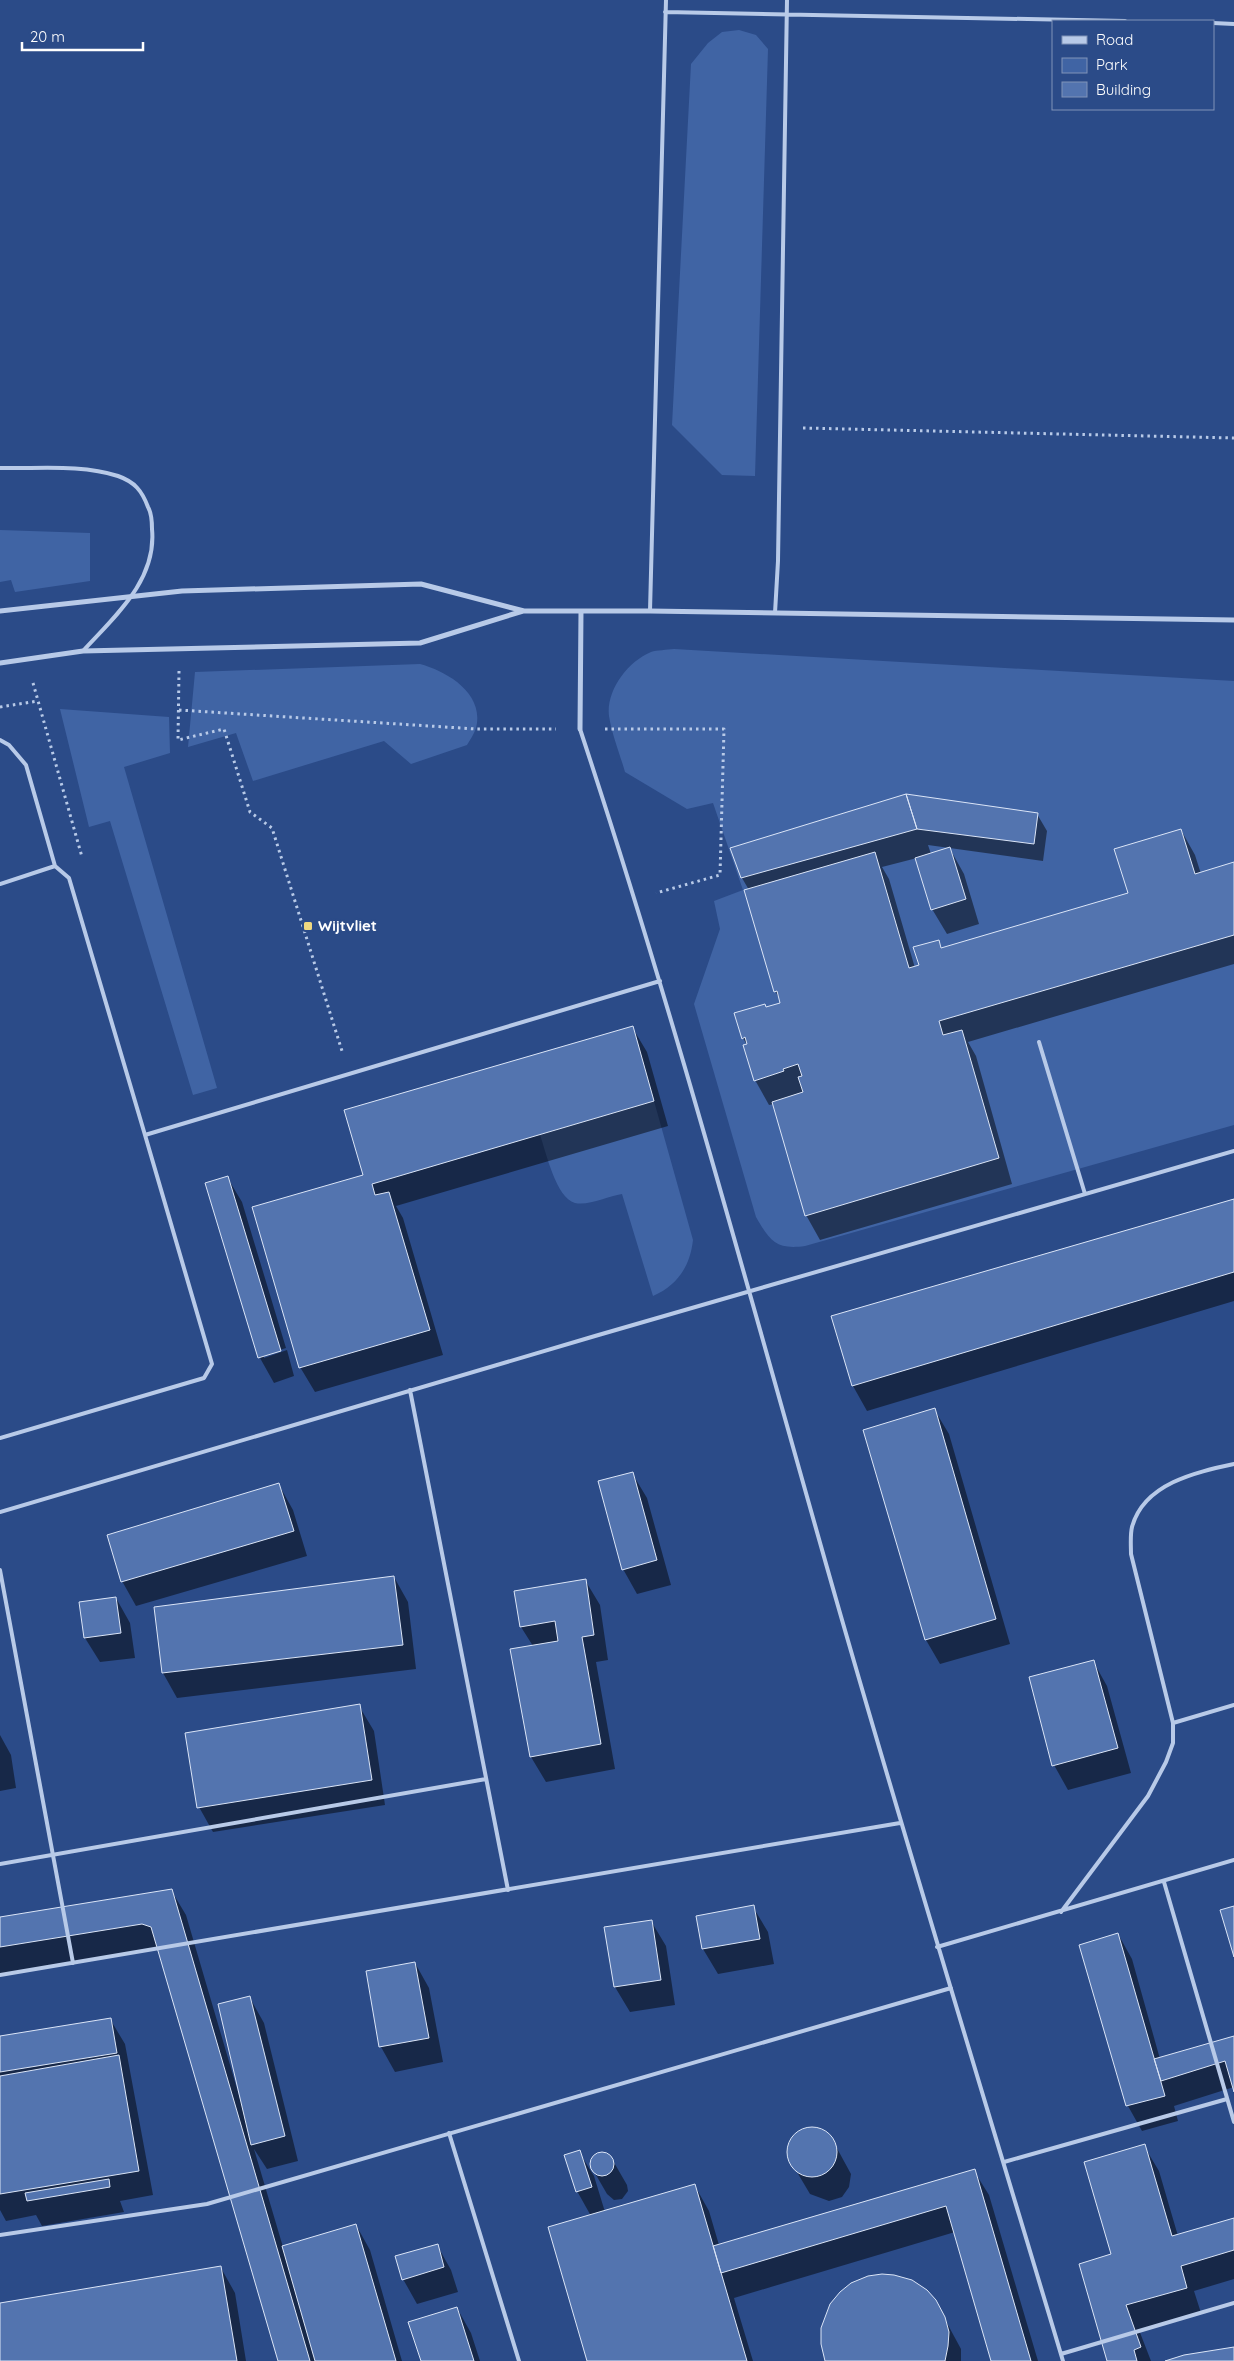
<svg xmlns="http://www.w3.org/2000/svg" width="1234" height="2361" viewBox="0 0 1234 2361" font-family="Quicksand,sans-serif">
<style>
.green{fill:#4064a4}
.shadow{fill:#0007}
.building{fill:#5374af;stroke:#dbe5f7}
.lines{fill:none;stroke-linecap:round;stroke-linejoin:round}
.path{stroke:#b8cae8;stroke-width:3;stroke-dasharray:2.5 4;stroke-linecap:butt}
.lane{stroke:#b8cae8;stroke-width:4}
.street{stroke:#b8cae8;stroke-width:5}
.poi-dot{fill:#eed880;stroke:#2b4b88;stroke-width:2}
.labels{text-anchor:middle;stroke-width:4.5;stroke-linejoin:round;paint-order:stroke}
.poi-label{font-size:15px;font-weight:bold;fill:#fff;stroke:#2b4b88;text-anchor:start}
</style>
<rect width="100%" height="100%" fill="#2b4b88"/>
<path class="green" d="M739,30L756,35L768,49L755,476L722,475L672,425L691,64L708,43L722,32Z
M0,530L90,533V581L15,592L11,580L0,582Z
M674,649L1234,681V1125L805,1246C776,1250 770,1241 756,1217L694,1004L720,929L714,901L743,890L713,803L687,809L625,772C620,754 612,735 609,716C606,691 627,662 651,652C657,650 667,650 674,649Z
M420,664C446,671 485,693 476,728C474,734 470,740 467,745L411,764L384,741L253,781L236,733L188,747L195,672Z
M60,709L169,717L170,753L124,767L217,1088L193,1095L110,821L89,827Z
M654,1101L693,1240C690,1266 678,1285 653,1296L622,1194C608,1196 589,1206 575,1203C556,1198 546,1152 540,1135Z"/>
<path class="shadow" d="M1037,814L1047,831L1043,861L928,845L931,854L950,849L964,874L979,924L947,934L932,909L917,858L882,867L889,879L915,968L921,966L938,941L942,949L1129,894L1181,830L1195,855L1201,874L1234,864V964L968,1042L976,1056L1012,1184L820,1240L806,1215L774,1104L769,1105L755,1080L747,1045L743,1038L766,1008L782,1003L775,991L749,890L742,878L731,849Z
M632,1027L647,1052L668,1126L396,1206L403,1218L443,1355L315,1392L300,1367L365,1176Z
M227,1177L242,1202L286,1348L264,1355V1358L287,1350L294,1376L274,1383L260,1358L206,1184Z
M1234,1200V1301L867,1411L853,1386Z
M934,1409L949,1434L1010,1644L940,1664L926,1640Z
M632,1473L647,1498L671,1585L637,1594L623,1569Z
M279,1485L293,1510L307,1556L136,1606L122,1581Z
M394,1577L408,1602L416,1669L177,1698L163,1673L155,1608Z
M585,1580L600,1605L608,1660L596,1662L615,1769L546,1782L531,1757L533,1646L521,1627Z
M116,1598L130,1623L135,1658L100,1662L85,1638Z
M1093,1661L1107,1686L1131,1773L1068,1790L1054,1765Z
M359,1706L374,1731L385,1805L213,1832L199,1807Z
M0,1735L11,1755L16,1788L0,1791Z
M171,1890L186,1915L240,2099H242L250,1998L264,2023L298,2161L267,2169L254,2149L283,2247L356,2225L370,2250L402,2361H279L159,1949L0,1974V1918Z
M753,1907L768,1932L774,1964L718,1974L703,1949L697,1917Z
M651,1921L666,1946L675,2005L630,2012L615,1987Z
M1118,1934L1132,1959L1160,2059L1234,2038V2087L1174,2106L1178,2121L1142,2131L1128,2106L1080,1946Z
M415,1963L429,1988L443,2062L395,2072L381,2047L367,1972Z
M110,2019L125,2044L153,2195L120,2201L124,2212L42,2226L36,2215L6,2221L0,2210V2037Z
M816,2128L823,2131L833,2141L851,2174L849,2187L842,2197L829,2201L810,2194L791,2162L789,2150L797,2134L807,2129Z
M1144,2146L1159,2171L1178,2236L1234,2219V2279L1194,2291L1201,2313L1139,2330L1151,2361H1108L1113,2255Z
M579,2152L594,2176L605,2212L695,2186L709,2211L719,2245L974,2171L989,2195L1038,2361H992L955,2232L734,2298L753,2361H589L591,2216L577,2191Z
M606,2154L612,2159L627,2185L628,2191L622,2199L614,2200L607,2194L592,2168V2161L596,2155Z
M437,2245L451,2270L458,2292L417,2304L403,2279Z
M221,2268L235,2293L246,2361H0V2305Z
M935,2301L961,2349V2361H827Z
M457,2308L471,2333L480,2361H422Z"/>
<path class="building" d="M906,794L917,829L741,878L730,848Z
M906,794L1038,813L1034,844L917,829Z
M1181,829L1195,874L1234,862V935L939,1021L943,1035L962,1030L999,1158L805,1216L772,1102L803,1092L798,1077L802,1076L798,1064L783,1069L784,1071L754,1081L743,1045L747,1044L745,1037L742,1039L734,1013L765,1004L766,1007L780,1003L777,991L774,992L744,890L875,852L909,968L919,965L913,947L939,940L941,948L1128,893L1114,849Z
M950,847L966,899L931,910L915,858Z
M633,1026L654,1101L372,1184L375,1195L389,1192L430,1330L299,1368L252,1207L363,1175L344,1110Z
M228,1176L281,1351L258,1358L205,1183Z
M1234,1199V1272L852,1386L831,1316Z
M935,1408L996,1619L925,1640L863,1430Z
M633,1472L657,1560L622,1570L598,1481Z
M279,1483L294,1531L121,1582L107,1535Z
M394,1576L403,1645L162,1673L154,1607Z
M586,1579L594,1635L582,1637L601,1744L530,1757L510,1649L558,1641L555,1621L520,1627L514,1591Z
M116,1597L121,1633L84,1638L79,1602Z
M1094,1660L1118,1748L1052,1766L1029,1677Z
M360,1704L372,1780L197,1808L185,1733Z
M172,1889L310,2361H278L151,1927L142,1924L0,1947V1917Z
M754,1905L760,1939L702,1949L696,1916Z
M1234,1906V1957L1220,1910Z
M652,1920L661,1980L614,1987L604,1927Z
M1118,1933L1165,2096L1126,2106L1079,1945Z
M415,1962L429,2038L379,2047L366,1971Z
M250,1996L285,2136L251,2145L218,2004Z
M111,2018L117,2053L0,2072V2036Z
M1234,2036V2092L1225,2061L1161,2081L1154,2059Z
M119,2055L139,2171L0,2194V2076Z
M787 2152a25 25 0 1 1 50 0a25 25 0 1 1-50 0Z
M1145,2144L1172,2236L1234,2218V2250L1181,2266L1187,2288L1126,2305L1141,2347L1134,2350L1137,2361H1107L1079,2264L1111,2254L1084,2162Z
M580,2150L592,2187L576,2192L564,2155Z
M590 2164a12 12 0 1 1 24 0a12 12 0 1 1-24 0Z
M975,2169L1031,2361H991L946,2206L721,2273L713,2246Z
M109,2179L110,2187L27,2201L25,2193Z
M695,2184L747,2361H587L548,2227Z
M356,2224L396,2361H315L282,2246Z
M438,2244L444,2267L402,2280L395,2256Z
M221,2266L237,2361H0V2303Z
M882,2274L894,2275L912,2280L927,2290L936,2300L945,2317L949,2332L948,2346L945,2361H825L821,2344V2328L830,2304L840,2292L851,2283L868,2276Z
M457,2307L474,2361H421L408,2322Z
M1234,2347V2361H1165L1184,2355Z"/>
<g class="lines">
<path class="path" d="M803,428L1234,438
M179,671L178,740L224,729L250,812L272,828L342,1051
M33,683L82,857
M0,707L38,701
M179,710L476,729H556
M605,729H724L720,875L656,893"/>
<path class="lane" d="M665,12L1125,21
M1213,23L1234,24
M0,468C38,469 81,464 118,476C135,482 142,491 148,507C152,514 152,522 152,529C157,580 115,616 83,651
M650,611L666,0
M775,613L778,561L787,0
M580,729C675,1016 753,1308 836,1599C909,1854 987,2107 1063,2361
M0,740L9,745L26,765L55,866L69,878L145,1135L660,981
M0,884L55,866
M1039,1042L1085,1194
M410,1390L508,1890
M0,1438L204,1378L212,1364L145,1135
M0,1512L595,1336L1234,1151
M0,1570L73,1963
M1173,1723L1234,1705
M0,1864L486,1779
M1164,1882L1234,2122
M1061,1912L1148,1796L1166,1762L1173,1743V1723L1131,1554C1131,1546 1130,1535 1132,1527C1144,1483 1197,1472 1234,1464
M937,1947L1234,1860
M0,1975L900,1823
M449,2133L519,2361
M1004,2162L1227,2099
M0,2235L207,2204L951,1988
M1061,2354L1234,2303"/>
<path class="street" d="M0,611L182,591L421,584L524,611H650L1234,620
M0,663L83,651L420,643L523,611
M580,729L581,611"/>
</g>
<rect class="poi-dot" x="303" y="921" width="10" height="10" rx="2.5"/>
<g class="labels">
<g class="poi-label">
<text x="318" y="931">Wijtvliet</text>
</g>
</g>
<rect x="1052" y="20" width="162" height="90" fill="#2b4b88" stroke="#8093b8"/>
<rect x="1062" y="36" width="25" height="8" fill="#b8cae8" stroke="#8093b8"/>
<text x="1096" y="45" font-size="15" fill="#ffffff">Road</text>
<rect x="1062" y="58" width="25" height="15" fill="#4064a4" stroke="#8093b8"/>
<text x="1096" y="70" font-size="15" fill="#ffffff">Park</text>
<rect x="1062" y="82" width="25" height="15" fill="#5374af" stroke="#8093b8"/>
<text x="1096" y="95" font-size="15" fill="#ffffff">Building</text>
<path d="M22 42v8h121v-8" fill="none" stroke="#ffffff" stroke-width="2.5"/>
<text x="30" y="42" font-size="15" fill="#ffffff" stroke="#2b4b88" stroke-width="4" paint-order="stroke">20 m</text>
</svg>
